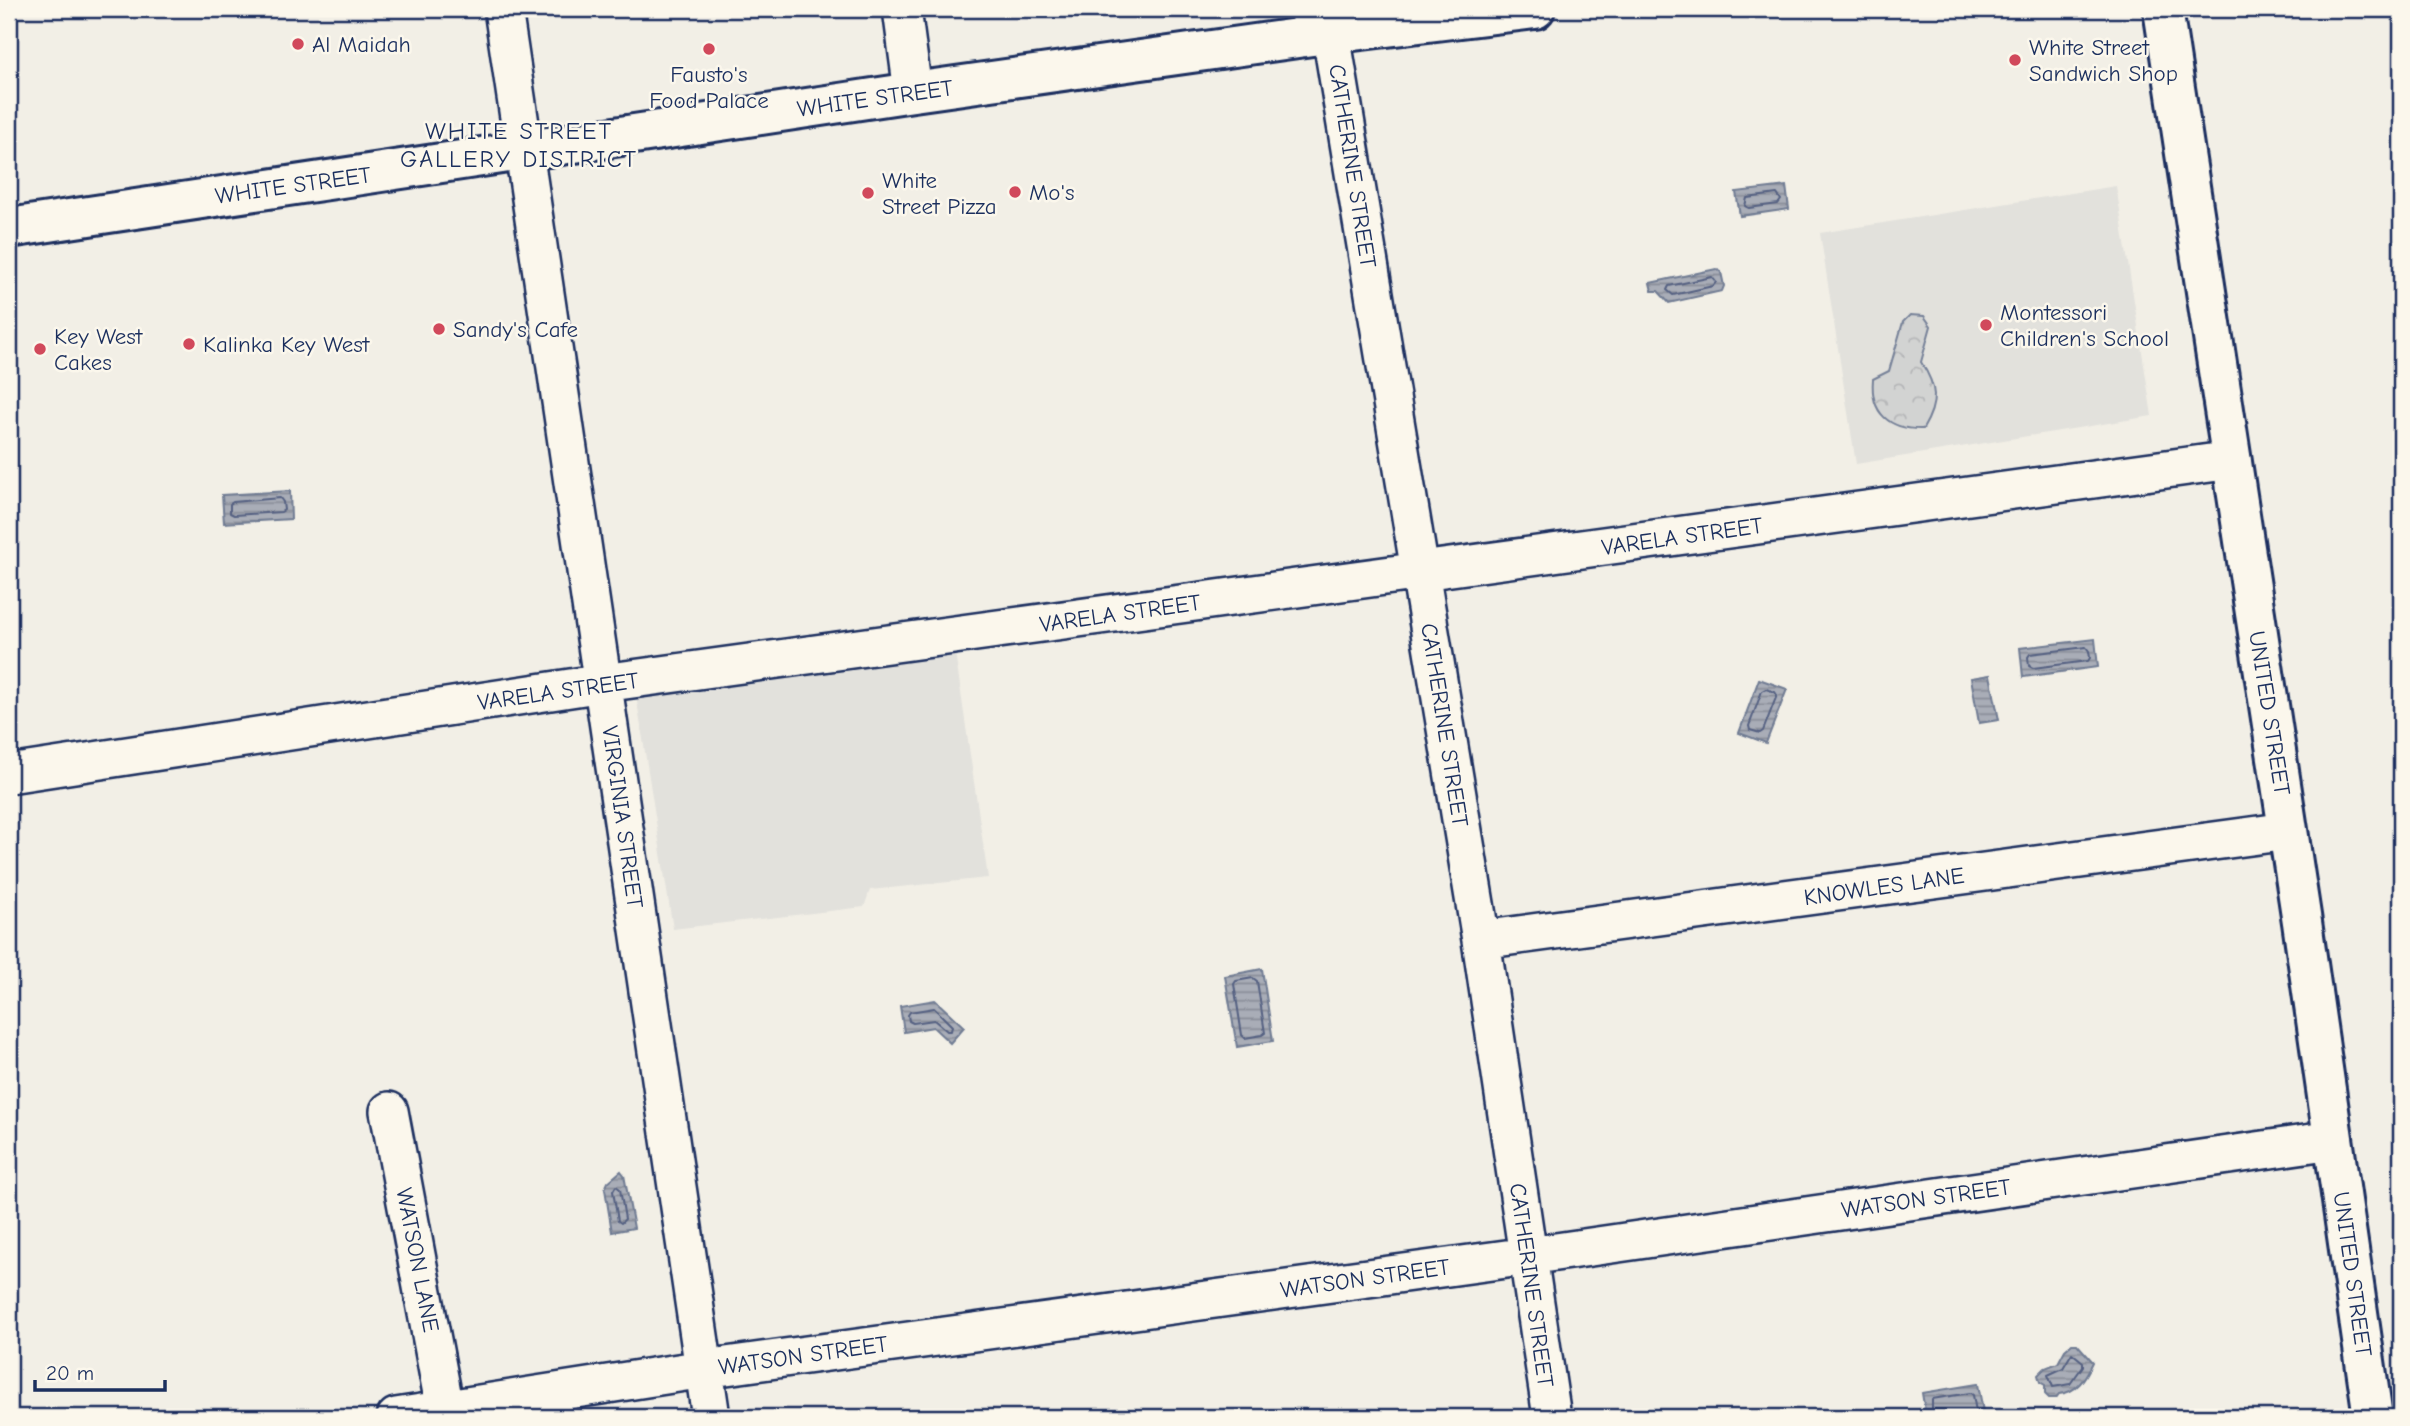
<svg xmlns="http://www.w3.org/2000/svg" width="2410" height="1426" viewBox="0 0 2410 1426" font-family="'Comic Neue',sans-serif">
<style>
.built{fill:#e2e1dc}
.park{fill:url(#park-crowns);stroke:#768198;stroke-width:2}
.water{fill:url(#water-rules);stroke:#707b93;stroke-width:2}
.lines{fill:none;stroke-linecap:round;stroke-linejoin:round}
.shore{stroke:#546182;stroke-width:2}
.street-casing{stroke:#1b2f5e;stroke-width:42}
.secondary-casing{stroke:#1b2f5e;stroke-width:44}
.street{stroke:#fbf7ec;stroke-width:37}
.secondary{stroke:#fbf7ec;stroke-width:38}
.poi-dot{fill:#d1495b;stroke:#fbf7ec;stroke-width:2.5}
.labels{text-anchor:middle;stroke-width:5;stroke-linejoin:round;paint-order:stroke}
.poi-label{font-size:23px;fill:#1b2f5e;stroke:#fbf7ec;text-anchor:start}
.street-label{font-size:23px;fill:#1b2f5e;stroke:#fbf7ec}
.neighbourhood-label{font-size:24px;letter-spacing:2px;fill:#1b2f5e;stroke:#fbf7ec}
</style>
<defs>
<pattern id="park-crowns" width="20" height="18" patternUnits="userSpaceOnUse" patternTransform="scale(1.75)"><rect width="20" height="18" fill="#d2d3d2"/><path d="M2 6a3 3 0 1 1 6 0M12 15a3 3 0 1 1 6 0" fill="none" stroke="#b4b5b7"/></pattern>
<pattern id="water-rules" width="6" height="5" patternUnits="userSpaceOnUse" patternTransform="scale(1.75)"><rect width="6" height="5" fill="#a9adb7"/><path d="M0 2.5h6" fill="none" stroke="#898d98"/></pattern>
</defs>
<rect width="100%" height="100%" fill="#f2efe6"/>
<filter id="ink" filterUnits="userSpaceOnUse"><feTurbulence type="fractalNoise" baseFrequency=".0143" numOctaves="2"/><feDisplacementMap in="SourceGraphic" scale="14" xChannelSelector="R" yChannelSelector="G"/><feConvolveMatrix kernelMatrix="1 2 1 2 8 2 1 2 1" color-interpolation-filters="sRGB"/></filter>
<g filter="url(#ink)">
<path class="built" d="M2116,186L2152,416L1856,464L1820,233Z
M954,645L988,878L870,890L864,907L673,929L635,689Z"/>
<path class="park" d="M1910,315L1924,316L1931,326L1921,362C1937,387 1939,402 1923,429C1889,430 1870,413 1873,379L1889,371L1903,322Z"/>
<path class="water" d="M1786,186L1789,209L1740,216L1736,192Z
M1716,269L1721,272L1724,286L1722,291L1669,303L1658,291H1652L1650,283Z
M290,491L291,519L224,523L222,495Z
M2095,639L2098,667L2023,677L2020,648Z
M1990,675L1999,720L1979,723L1971,678Z
M1759,679L1787,689L1766,743L1739,733Z
M1262,969L1273,1041L1237,1047L1225,976Z
M935,1000L964,1027L950,1043L933,1027L904,1032L900,1006Z
M621,1171L624,1175L634,1228L612,1232L605,1189L608,1182Z
M2072,1344H2077L2093,1362C2086,1377 2077,1393 2059,1394L2056,1398H2049L2045,1394V1385L2040,1382L2038,1375L2045,1368L2058,1363L2065,1350Z
M1978,1384L1984,1417H1926L1922,1393Z"/>
<g class="lines">
<path class="shore" d="M1777,194L1781,200L1778,204L1749,208L1745,206L1747,198Z
M1712,277L1716,282L1713,286L1673,295L1667,290L1669,286Z
M280,498L283,502L284,510L281,512L234,515L230,513V504L233,502Z
M2086,647L2089,651L2090,658L2088,661L2033,668L2029,666L2028,657L2030,654Z
M1766,689L1775,692L1777,695L1763,731L1760,733L1750,730L1749,726L1762,691Z
M1253,978L1257,981L1265,1033L1262,1035L1245,1038L1242,1035L1234,984L1236,981Z
M934,1008L952,1026L951,1031H947L934,1020L913,1023L909,1021L908,1015L910,1012Z
M616,1186L620,1189L625,1219L621,1223L618,1221L613,1191Z
M2072,1353L2083,1362V1366L2070,1384L2053,1387L2048,1375L2063,1368Z
M1932,1417V1399L1970,1393L1973,1395L1977,1417"/>
<defs>
<path id="street" d="M503,9L711,1417
M902,9L913,92
M1309,9L1312,36
M1331,34L1481,940L1552,1417
M9,774L603,683L2232,460
M1481,940L2288,831
M389,1111L445,1409
M396,1417L704,1369L1528,1256L2333,1140"/>
<path id="secondary" d="M2163,9L2302,922L2373,1417
M9,228L913,92L1312,36L1535,9"/>
</defs>
<use href="#street" class="street-casing"/>
<use href="#secondary" class="secondary-casing"/>
<use href="#street" class="street"/>
<use href="#secondary" class="secondary"/>
</g>
</g>
<g class="poi-dot">
<circle cx="298" cy="44" r="7"/>
<circle cx="709" cy="49" r="7"/>
<circle cx="2015" cy="60" r="7"/>
<circle cx="1015" cy="192" r="7"/>
<circle cx="868" cy="193" r="7"/>
<circle cx="1986" cy="325" r="7"/>
<circle cx="439" cy="329" r="7"/>
<circle cx="189" cy="344" r="7"/>
<circle cx="40" cy="349" r="7"/>
</g>
<g class="labels">
<g class="poi-label">
<text x="312" y="52">Al Maidah</text>
<text x="2029" y="55">White Street<tspan x="2029" dy="26">Sandwich Shop</tspan></text>
<text x="709" y="82" text-anchor="middle">Fausto's<tspan x="709" dy="26">Food Palace</tspan></text>
<text x="882" y="188">White<tspan x="882" dy="26">Street Pizza</tspan></text>
<text x="1029" y="200">Mo's</text>
<text x="2000" y="320">Montessori<tspan x="2000" dy="26">Children's School</tspan></text>
<text x="453" y="337">Sandy's Cafe</text>
<text x="54" y="344">Key West<tspan x="54" dy="26">Cakes</tspan></text>
<text x="203" y="352">Kalinka Key West</text>
</g>
<g class="street-label">
<text transform="translate(875 98) rotate(-8)" y="8">WHITE STREET</text>
<text transform="translate(1353 166) rotate(81)" y="8">CATHERINE STREET</text>
<text transform="translate(293 185) rotate(-8)" y="8">WHITE STREET</text>
<text transform="translate(1682 536) rotate(-8)" y="8">VARELA STREET</text>
<text transform="translate(1120 613) rotate(-8)" y="8">VARELA STREET</text>
<text transform="translate(558 691) rotate(-8)" y="8">VARELA STREET</text>
<text transform="translate(2270 713) rotate(81)" y="8">UNITED STREET</text>
<text transform="translate(1445 725) rotate(81)" y="8">CATHERINE STREET</text>
<text transform="translate(623 817) rotate(82)" y="8">VIRGINIA STREET</text>
<text transform="translate(1884 886) rotate(-8)" y="8">KNOWLES LANE</text>
<text transform="translate(1926 1198) rotate(-8)" y="8">WATSON STREET</text>
<text transform="translate(418 1260) rotate(79)" y="8">WATSON LANE</text>
<text transform="translate(2353 1274) rotate(82)" y="8">UNITED STREET</text>
<text transform="translate(1365 1278) rotate(-8)" y="8">WATSON STREET</text>
<text transform="translate(1532 1285) rotate(82)" y="8">CATHERINE STREET</text>
<text transform="translate(803 1355) rotate(-8)" y="8">WATSON STREET</text>
</g>
<g class="neighbourhood-label">
<text x="519" y="139">WHITE STREET<tspan x="519" dy="28">GALLERY DISTRICT</tspan></text>
</g>
</g>
<rect width="2410" height="1426" fill="none" stroke="#fbf7ec" stroke-width="35"/>
<rect x="18" y="18" width="2375" height="1391" fill="none" stroke="#1b2f5e" stroke-width="2.5" filter="url(#ink)"/>
<path d="M35 1380v10h130v-10" fill="none" stroke="#1b2f5e" stroke-width="3.5"/>
<text x="46" y="1380" font-size="21" fill="#1b2f5e" stroke="#fbf7ec" stroke-width="5" paint-order="stroke">20 m</text>
</svg>
